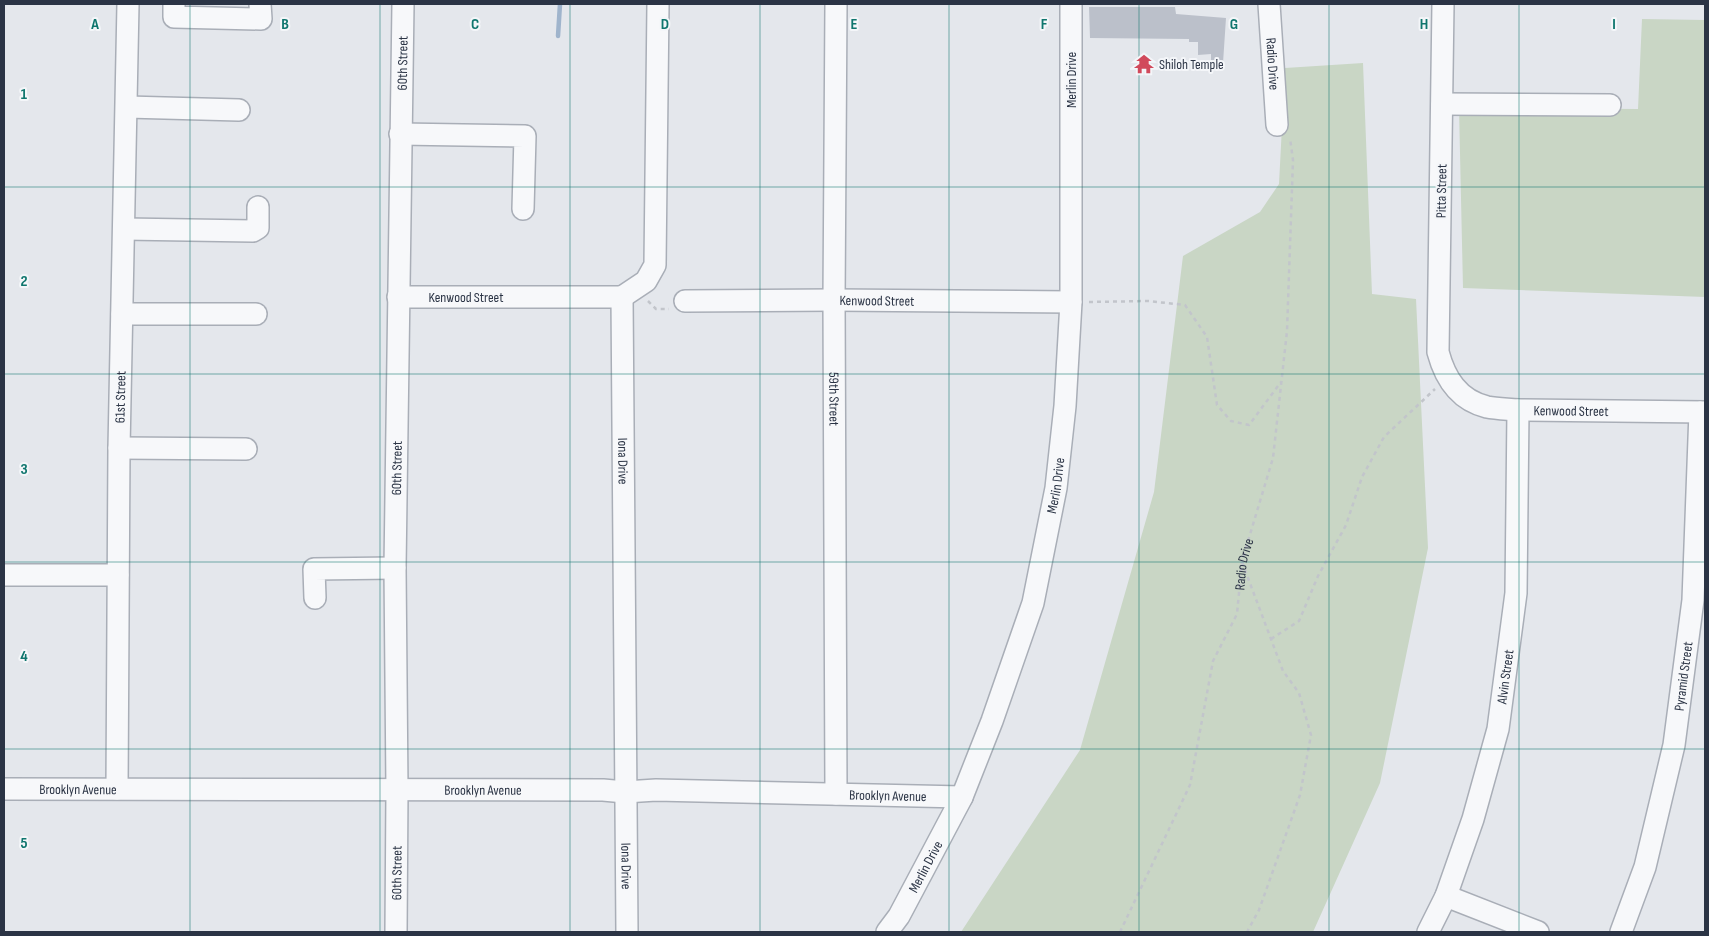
<svg xmlns="http://www.w3.org/2000/svg" width="1709" height="936" viewBox="0 0 1709 936" font-family="'Sofia Sans Condensed',sans-serif">
<style>
.green{fill:#c9d6c5}
.lines{fill:none;stroke-linecap:round;stroke-linejoin:round}
.stream{stroke:#9fb4cc;stroke-width:4.5}
.building{fill:#bbc0ca}
.minor-casing{stroke:#a9aeb7;stroke-width:24}
.path{stroke:#c2c5cb;stroke-width:2.5;stroke-dasharray:4 4;stroke-linecap:butt}
.minor{stroke:#f7f8fa;stroke-width:21}
.grid{fill:none;stroke:#0f766e;stroke-width:1;stroke-opacity:0.55}
.labels{text-anchor:middle;stroke-width:4;stroke-linejoin:round;paint-order:stroke}
.street-label{font-size:14px;fill:#2b3445;stroke:#f4f6f9}
.poi-label{font-size:14px;fill:#2b3445;stroke:#f4f6f9;text-anchor:start}
.grid-label{font-size:16px;text-anchor:middle;font-weight:bold;fill:#0f766e;stroke:#f4f6f9;stroke-width:4;stroke-linejoin:round;paint-order:stroke}
</style>
<rect width="100%" height="100%" fill="#e4e7ec"/>
<path class="green" d="M1642,19L1705,20V297L1463,288L1459,108L1638,109Z
M1363,63L1372,294L1416,299L1428,548L1380,783L1313,932H961L1080,750L1154,492L1183,256L1260,212L1279,184L1285,68Z"/>
<g class="lines">
<path class="stream" d="M558,36L560,4"/>
</g>
<path class="building" d="M1089,7H1175L1176,14L1226,18L1223,63H1211V54L1198,55V42H1189V39L1090,38Z"/>
<g class="lines">
<defs>
<g id="minor">
<path d="M174,4V17L261,19L260,4"/>
<path id="s2" d="M836,4L834,300L836,794"/>
<path id="s3" d="M1269,4L1277,125"/>
<path id="s4" d="M1443,4L1438,352C1445,378 1458,400 1487,407C1497,409 1508,409 1518,410L1705,412"/>
<path d="M1442,104L1610,105"/>
<path d="M127,107L239,110"/>
<path d="M400,134L525,136L523,209"/>
<path d="M124,229L253,231L258,228V207"/>
<path id="s5" d="M398,297H622"/>
<path id="s6" d="M622,297L627,932"/>
<path d="M622,297L646,281L655,265L658,4"/>
<path id="s7" d="M685,301L834,300L1071,302"/>
<path d="M122,314H256"/>
<path d="M119,448L246,449"/>
<path d="M4,575H118"/>
<path d="M315,598L314,569L395,568"/>
<path id="s8" d="M4,789L603,790L625,792L656,790L962,797"/>
<path id="s9" d="M117,789L119,448L128,4"/>
<path d="M1446,896L1538,932"/>
<path id="s10" d="M396,932L397,790L395,568L403,4"/>
<path id="s11" d="M887,932L899,916L962,797L992,721L1033,603L1056,488L1065,406L1071,302V4"/>
<path id="s12" d="M1428,932L1446,896L1473,819L1498,729L1516,593L1518,410"/>
<path id="s13" d="M1621,932L1645,867L1674,745L1693,600L1700,412"/>
</g>
</defs>
<use href="#minor" class="minor-casing"/>
<g class="path">
<path d="M648,301L656,309H669"/>
<path d="M1089,302L1148,301L1185,305L1207,337L1217,405L1231,421L1249,425L1281,382"/>
<path d="M1242,562L1283,671L1299,693L1311,735L1300,795L1259,910L1247,932"/>
<path d="M1271,639L1299,621L1318,576L1346,525L1362,477L1384,437L1435,389"/>
<path id="s1" d="M1120,932L1190,785L1213,661L1237,614L1242,561L1273,458L1287,331L1293,160L1290,138"/>
</g>
<use href="#minor" class="minor"/>
</g>
<path class="grid" d="M190,4V932M380,4V932M570,4V932M760,4V932M949,4V932M1139,4V932M1329,4V932M1519,4V932M4,187H1705M4,374H1705M4,562H1705M4,749H1705"/>
<defs>
<symbol id="temple-bare" viewBox="-9 -9 18 18"><path d="M0-6L5-2H3V0L6.5 2.5H4V6H1.5V3h-3V6H-4V2.5H-6.5L-3 0V-2H-5Z" fill="#d1495b" stroke="#f4f6f9" stroke-width="2.5" paint-order="stroke"/></symbol>
</defs>
<g fill-rule="evenodd">
<use href="#temple-bare" x="1130" y="50" width="28" height="28"/>
</g>
<g class="labels">
<g class="street-label">
<text dy="5" stroke="none"><textPath href="#s10" startOffset="869">60th Street</textPath></text>
<text dy="5" stroke="none"><textPath href="#s3" startOffset="60">Radio Drive</textPath></text>
<text transform="translate(1071 80) rotate(-90)" y="5">Merlin Drive</text>
<text transform="translate(1441 191) rotate(-89)" y="5">Pitta Street</text>
<text dy="5" stroke="none"><textPath href="#s5" startOffset="68">Kenwood Street</textPath></text>
<text dy="5" stroke="none"><textPath href="#s7" startOffset="192">Kenwood Street</textPath></text>
<text dy="5" stroke="none"><textPath href="#s9" startOffset="392">61st Street</textPath></text>
<text dy="5" stroke="none"><textPath href="#s2" startOffset="395">59th Street</textPath></text>
<text dy="5" stroke="none"><textPath href="#s4" startOffset="510">Kenwood Street</textPath></text>
<text dy="5" stroke="none"><textPath href="#s6" startOffset="164">Iona Drive</textPath></text>
<text dy="5" stroke="none"><textPath href="#s10" startOffset="464">60th Street</textPath></text>
<text dy="5" stroke="none"><textPath href="#s11" startOffset="481">Merlin Drive</textPath></text>
<text dy="5" stroke="none"><textPath href="#s1" startOffset="392">Radio Drive</textPath></text>
<text dy="5" stroke="none"><textPath href="#s13" startOffset="264">Pyramid Street</textPath></text>
<text dy="5" stroke="none"><textPath href="#s12" startOffset="268">Alvin Street</textPath></text>
<text dy="5" stroke="none"><textPath href="#s8" startOffset="74">Brooklyn Avenue</textPath></text>
<text dy="5" stroke="none"><textPath href="#s8" startOffset="479">Brooklyn Avenue</textPath></text>
<text dy="5" stroke="none"><textPath href="#s8" startOffset="884">Brooklyn Avenue</textPath></text>
<text dy="5" stroke="none"><textPath href="#s6" startOffset="569">Iona Drive</textPath></text>
<text dy="5" stroke="none"><textPath href="#s11" startOffset="76">Merlin Drive</textPath></text>
<text dy="5" stroke="none"><textPath href="#s10" startOffset="59">60th Street</textPath></text>
</g>
<g class="poi-label">
<text x="1159" y="69">Shiloh Temple</text>
</g>
</g>
<g class="grid-label">
<text x="95" y="29">A</text>
<text x="285" y="29">B</text>
<text x="475" y="29">C</text>
<text x="665" y="29">D</text>
<text x="854" y="29">E</text>
<text x="1044" y="29">F</text>
<text x="1234" y="29">G</text>
<text x="1424" y="29">H</text>
<text x="1614" y="29">I</text>
<text x="24" y="99">1</text>
<text x="24" y="286">2</text>
<text x="24" y="474">3</text>
<text x="24" y="661">4</text>
<text x="24" y="848">5</text>
</g>
<rect width="1709" height="936" fill="none" stroke="#2b3445" stroke-width="10"/>
</svg>
